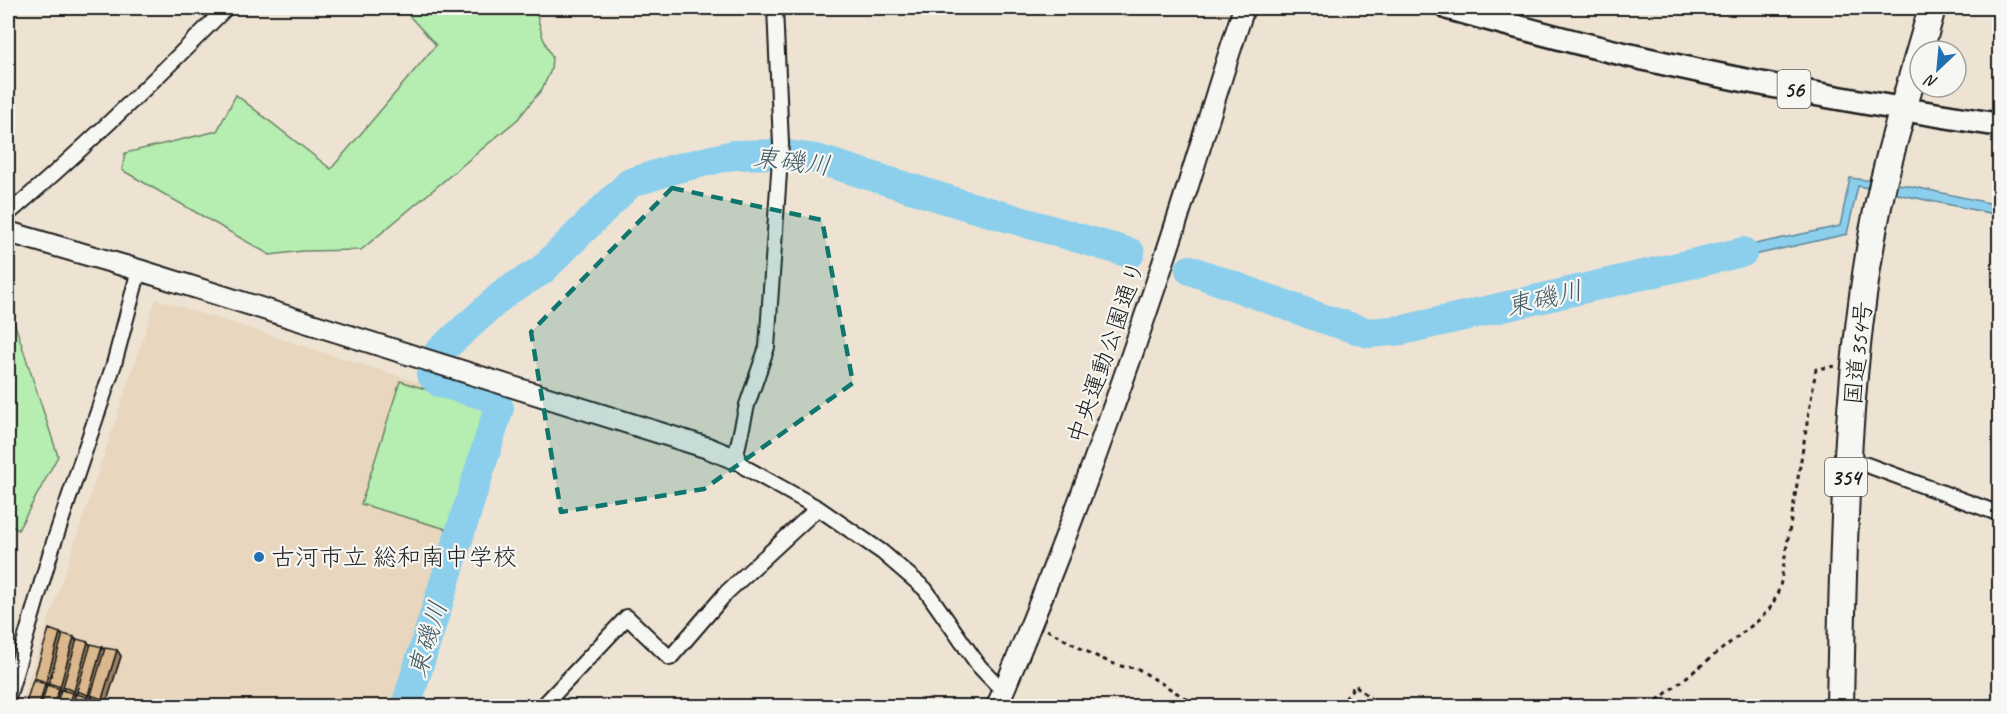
<svg xmlns="http://www.w3.org/2000/svg" width="2007" height="714" viewBox="0 0 2007 714" font-family="Caveat,'Klee One',sans-serif">
<style>
.built{fill:#e8d6be}
.green{fill:#b6edb0;stroke:#698466;stroke-width:1.5}
.water{fill:#8bcfec;stroke:#5f8799;stroke-width:1.5}
.lines{fill:none;stroke-linecap:round;stroke-linejoin:round}
.river{stroke:#8bcfec;stroke-width:30}
.street-casing{stroke:#1c1c1c;stroke-width:18}
.secondary-casing{stroke:#1c1c1c;stroke-width:24}
.primary-casing{stroke:#1c1c1c;stroke-width:27}
.highway-casing{stroke:#1c1c1c;stroke-width:30}
.path{stroke:#1c1c1c;stroke-width:3;stroke-dasharray:4.5 4.5;stroke-linecap:butt}
.street{stroke:#f6f6f2;stroke-width:14}
.secondary{stroke:#f6f6f2;stroke-width:20}
.primary{stroke:#f6f6f2;stroke-width:22}
.highway{stroke:#f6f6f2;stroke-width:26}
.wall{fill:#bb9d78;stroke:#1c1c1c;stroke-width:1.5}
.shaded-wall{fill:#998062;stroke:#1c1c1c;stroke-width:1.5}
.building{fill:#dab78c;stroke:#1c1c1c;stroke-width:1.5}
.marked{fill:#0f766e;fill-opacity:0.2;stroke:#0f766e;stroke-width:4.5;stroke-dasharray:12 8;stroke-linejoin:round}
.poi-dot{fill:#1f6fb2;stroke:#f6f6f2;stroke-width:2}
.labels{text-anchor:middle;stroke-width:4.5;stroke-linejoin:round;paint-order:stroke}
.shield{fill:#f6f6f2;stroke:#5d5d5c;stroke-width:1.5}
.shield-label{font-size:22px;font-weight:bold;fill:#1c1c1c}
.street-label{font-size:24px;fill:#1c1c1c;stroke:#f6f6f2}
.poi-label{font-size:24px;fill:#1c1c1c;stroke:#f6f6f2;text-anchor:start}
.water-label{font-size:26px;font-style:italic;fill:#435b65;stroke:#f6f6f2}
</style>
<rect width="100%" height="100%" fill="#eee3d3"/>
<filter id="ink" filterUnits="userSpaceOnUse"><feTurbulence type="fractalNoise" baseFrequency=".0167" numOctaves="2"/><feDisplacementMap in="SourceGraphic" scale="12" xChannelSelector="R" yChannelSelector="G"/><feConvolveMatrix kernelMatrix="1 2 1 2 8 2 1 2 1" color-interpolation-filters="sRGB"/></filter>
<g filter="url(#ink)">
<path class="built" d="M156,299L496,407L401,706H20Z"/>
<path class="green" d="M402,8H535L543,38L552,57L551,70L542,89L518,119L361,250L303,251L270,255L122,170L125,153L217,131L236,95L331,169L436,45Z
M8,303L58,456L18,530L8,522Z
M400,381L494,411L453,531L361,504Z"/>
<path class="water" d="M1850,178L1905,185L1999,205V215L1858,186L1847,234L1706,266L1703,255L1840,226Z"/>
<g class="lines">
<path class="river" d="M1190,270L1321,318L1369,333L1403,330L1743,252
M439,352L507,291L541,271L630,183L674,169L733,155L780,154L817,159L958,203L1130,253
M406,706L499,408L492,397L439,382L431,374"/>
<defs>
<path id="street" d="M775,8L781,144L767,347L747,405L735,459L746,468L818,508L882,552L925,589L979,666L1003,691
M8,214C84,149 156,79 226,8
M1847,460L1867,465L2000,514
M8,698L51,551L114,364L139,270
M543,706L627,617L670,658L727,592L818,508"/>
<path id="secondary" d="M8,232L139,270L708,448L735,459
M997,706C1061,557 1116,405 1167,251C1194,170 1217,88 1244,8"/>
<path id="primary" d="M1448,8C1507,24 1568,41 1628,55C1751,84 1875,105 2000,125"/>
<path id="highway" d="M1840,706C1843,554 1845,400 1870,249C1883,167 1910,88 1932,8"/>
</defs>
<use href="#street" class="street-casing"/>
<use href="#secondary" class="secondary-casing"/>
<use href="#primary" class="primary-casing"/>
<use href="#highway" class="highway-casing"/>
<path class="path" d="M1047,630C1066,639 1117,672 1135,667L1198,706
M1340,706L1355,685L1380,706
M1650,706L1760,619L1772,606L1780,587L1816,369L1836,366"/>
<use href="#street" class="street"/>
<use href="#secondary" class="secondary"/>
<use href="#primary" class="primary"/>
<use href="#highway" class="highway"/>
</g>
<path class="wall" d="M60,633L62,636L74,637L76,641L105,650H117L121,656L106,704L102,703L105,706H25L36,682L34,678Z"/>
<path class="shaded-wall" d="M60,633L64,638L49,683L50,685V688L46,682Z
M74,637L77,643L63,687L64,689V692L60,687Z
M88,642L92,648L77,691L78,693V696L74,691Z
M102,647L106,652L91,695L93,698L92,700L88,695Z
M117,650L121,656L106,704L102,699Z
M45,684L49,690L44,706H39Z
M59,689L63,695L60,706H54Z
M73,693L77,699L75,706H69Z
M87,697L91,703L90,706H84Z"/>
<path class="building" d="M49,629L60,633L46,682L34,678Z
M63,634L74,637L60,687L49,683Z
M77,639L88,642L74,691L63,687Z
M91,644L102,647L88,695L77,691Z
M105,648L117,650L102,699L91,695Z
M33,680L45,684L39,706H25Z
M47,685L59,689L54,706H41Z
M61,690L73,693L69,706H56Z
M76,694L87,697L84,706H72Z
M90,698L101,702L100,706H87Z"/>
</g>
<path class="marked" d="M672,188L822,220L853,383L704,489L561,512L531,332Z"/>
<circle class="poi-dot" cx="259" cy="557" r="6"/>
<g class="labels">
<g class="shield">
<rect x="1777.5" y="70" width="33" height="38" rx="4.5"/>
<rect x="1825" y="458" width="42" height="38" rx="4.5"/>
</g>
<g class="shield-label">
<text x="1794" y="97">56</text>
<text x="1846" y="485">354</text>
</g>
<g class="street-label">
<text transform="translate(1106 352) rotate(-71)" y="8">中央運動公園通り</text>
<text transform="translate(1858 353) rotate(-84)" y="8">国道354号</text>
</g>
<g class="poi-label">
<text x="271" y="565">古河市立 総和南中学校</text>
</g>
<g class="water-label">
<text transform="translate(792 161) rotate(7)" y="9">東磯川</text>
<text transform="translate(1544 298) rotate(-13)" y="9">東磯川</text>
<text transform="translate(427 639) rotate(-73)" y="9">東磯川</text>
</g>
</g>
<rect width="2007" height="714" fill="none" stroke="#f6f6f2" stroke-width="30"/>
<rect x="15" y="15" width="1977" height="684" fill="none" stroke="#1c1c1c" stroke-width="2" filter="url(#ink)"/>
<g transform="translate(1938 69) rotate(206)"><circle r="28" fill="#f6f6f2" stroke="#9f9f9c" stroke-width="1.5"/>
<path d="M0-4.5L10 22L0 15L-10 22Z" fill="#1f6fb2"/>
<text y="-9" font-size="16" font-weight="bold" text-anchor="middle" fill="#1c1c1c">N</text>
</g>
</svg>
